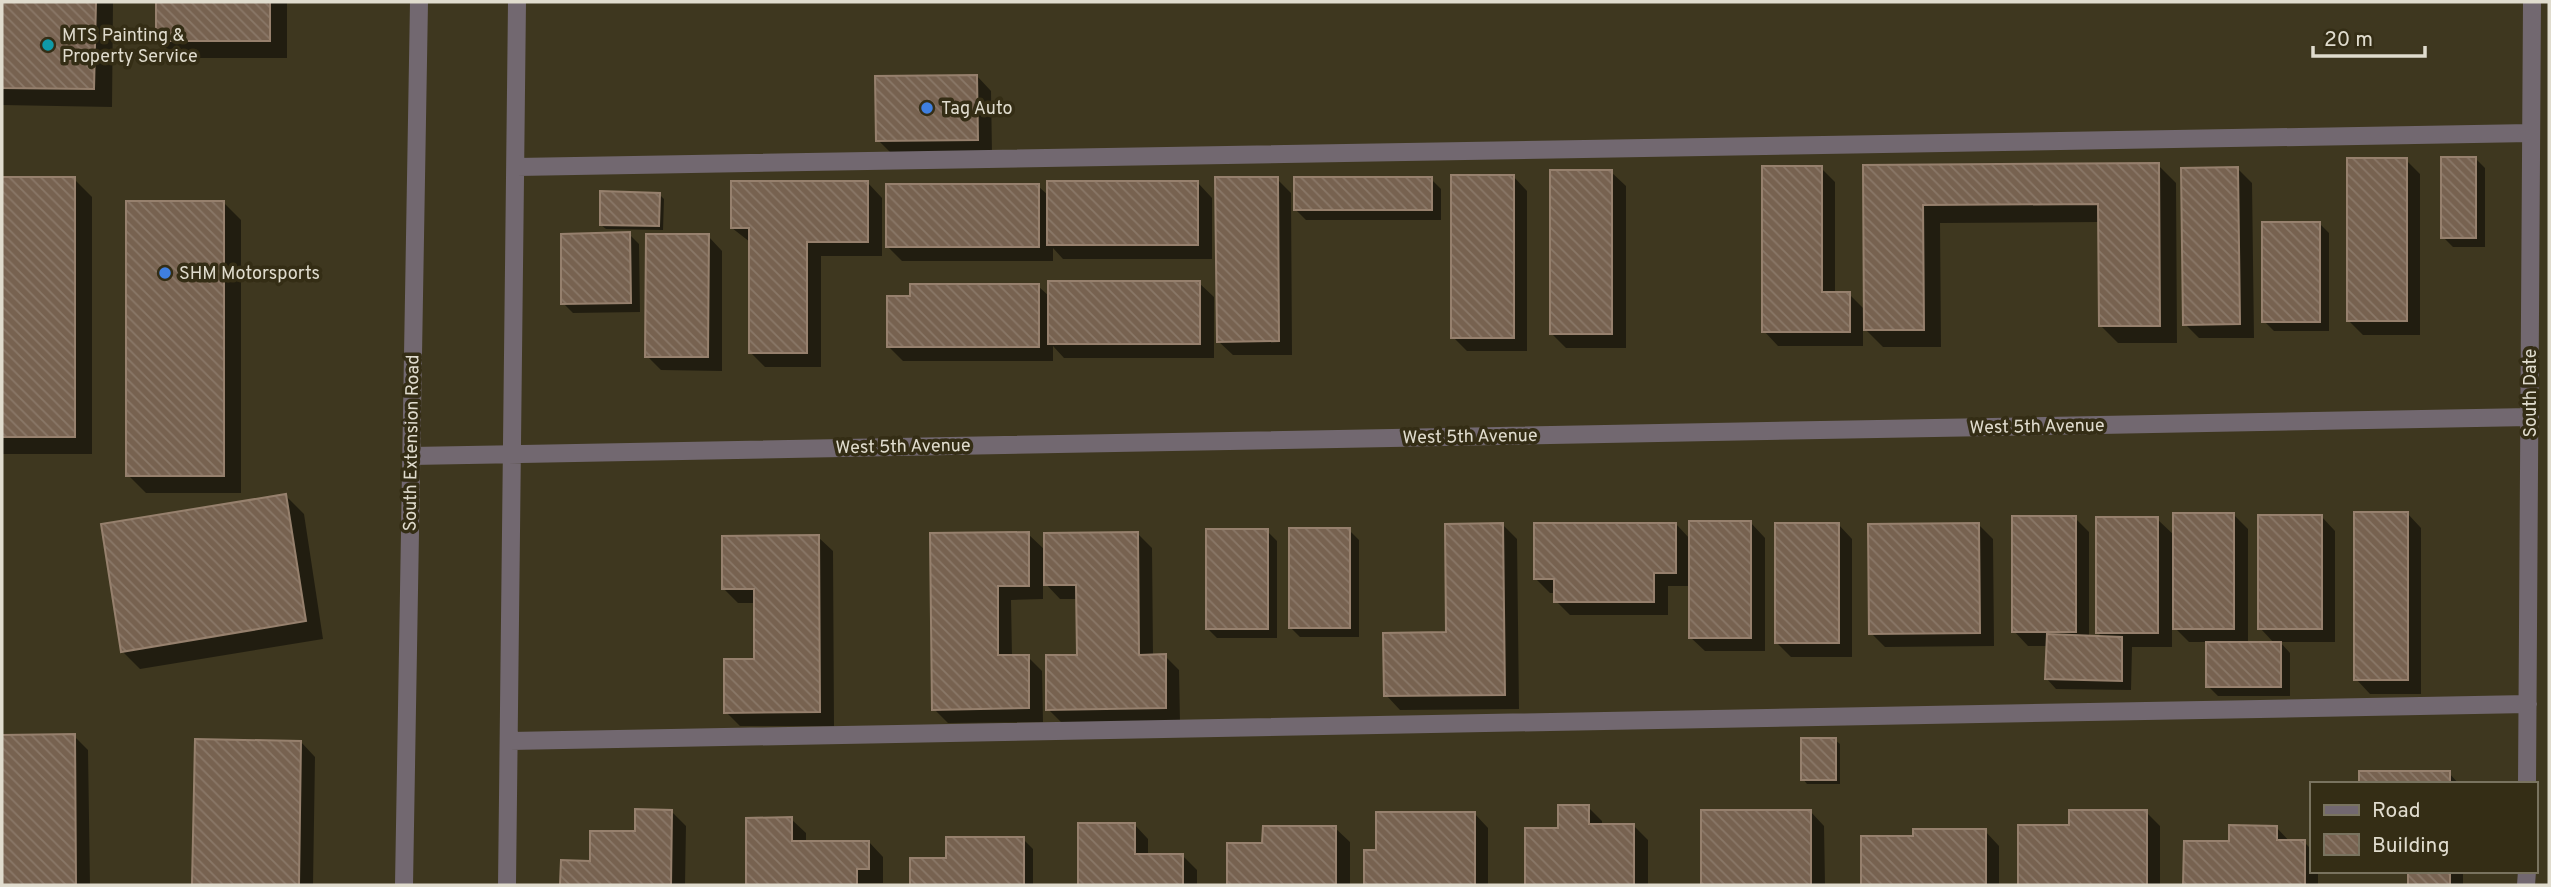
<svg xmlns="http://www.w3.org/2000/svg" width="2551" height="887" viewBox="0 0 2551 887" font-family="Overpass,sans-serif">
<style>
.shadow{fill:#0007}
.building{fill:url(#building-back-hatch);stroke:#96806d;stroke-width:2}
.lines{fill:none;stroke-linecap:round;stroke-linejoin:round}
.minor{stroke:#726870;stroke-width:18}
.culture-dot{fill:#0f9aa8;stroke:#342d15;stroke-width:2.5}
.shop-dot{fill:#3f7fe0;stroke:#342d15;stroke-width:2.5}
.labels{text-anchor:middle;stroke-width:7;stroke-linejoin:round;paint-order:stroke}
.poi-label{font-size:18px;fill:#e0dcce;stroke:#342d15;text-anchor:start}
.street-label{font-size:18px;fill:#e0dcce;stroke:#342d15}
</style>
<defs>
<pattern id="building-back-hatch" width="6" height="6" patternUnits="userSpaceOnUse" patternTransform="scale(1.75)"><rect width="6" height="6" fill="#776250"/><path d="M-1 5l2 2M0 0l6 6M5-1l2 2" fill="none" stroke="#8a7868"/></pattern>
</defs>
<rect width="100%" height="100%" fill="#3e371f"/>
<path class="shadow" d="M2,2H113L112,107L2,105Z
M158,2H287V58H176L158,40Z
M977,76L991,91L992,154H892L878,140Z
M2475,158L2485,168V247H2453L2443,237Z
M2406,160L2420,174V335H2363L2348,320Z
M2158,165L2176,183L2177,343H2118L2100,325L2099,222L1940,223L1941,347H1883L1863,327V346H1778L1764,331L1821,168L1835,182V294H1849L1865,310L1864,166Z
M2238,169L2252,183L2254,338H2199L2185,324Z
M1611,172L1626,186V348H1566L1552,334Z
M1513,176L1527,191V351H1467L1453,337Z
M2,179H74L92,197V454H2Z
M1277,179L1291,193L1292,355H1233L1218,341Z
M1431,179L1441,189V220H1306L1296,210Z
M868,183L882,198V256H821V367H765L750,352V242L732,228Z
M1198,183L1212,198V259H1063L1053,248V261H902L888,247L1038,186L1049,196Z
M659,194L664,199L663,230L606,229L601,225Z
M223,202L241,220V493H146L128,475Z
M2319,223L2329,233V331H2274L2264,321Z
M629,234L639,244L640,312L573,313L563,303Z
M708,236L722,251V371L661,370L647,356Z
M1199,283L1214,297V358H1064L1053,346V361H903L889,347L911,298L1038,286L1050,297Z
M286,496L304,514L323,639L140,669L122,651Z
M2407,513L2421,528V694H2370L2356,679Z
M2234,515L2248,529V644H2275L2260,628L2321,516L2335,531V642H2280L2290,653V696H2218L2208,686V642H2189L2172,625V647H2132L2131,690L2056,689L2047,679L2048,646H2028L2014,631L2075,518L2089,532V637L2103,638L2097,632L2157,519L2175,536Z
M1751,523L1765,538V651H1705L1690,637V586H1668V615H1570L1556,601V593H1550L1536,579L1676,524L1690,539Z
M1838,524L1852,539V657H1791L1776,642Z
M1978,524L1993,539L1994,646L1885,647L1871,633Z
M1503,525L1517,539L1519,709L1400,710L1386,695L1448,634Z
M1349,530L1359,540V637H1300L1290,627Z
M1267,531L1277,541V638H1217L1207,628Z
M932,534H1028L1046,551L1138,534L1152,548L1153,656H1165L1179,670L1180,722L1062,723L1048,709L1079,657L1078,599H1060L1043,581V599L1011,600L1012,657H1028L1042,671L1043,722L948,723L934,709Z
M818,537L833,551L834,726H740L726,712L756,661V603H738L724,589Z
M74,736L88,750L90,885H2V737Z
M1835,740L1840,744V784H1807L1803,779Z
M197,741L301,742L315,757L313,885H194Z
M2449,773L2459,784H2361Z
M1588,807L1602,821V826H1634L1648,840V885H1526V830H1560Z
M671,811L686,826L685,885H562V862L591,863Z
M1810,811L1824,826L1825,885H1703L1702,812Z
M2146,812L2160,826V885H2020V827H2071Z
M1474,813L1488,828V885H1365V852H1378Z
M747,819H791L806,833V842H869L883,857V883L748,885Z
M1080,824H1134L1148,839V856H1183L1197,870V885H1080Z
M2276,827L2290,842H2304L2311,849V871H2318V885H2185V842H2231Z
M1335,828L1350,842V885H1229V845H1264Z
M1985,831L1999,846V885H1863V838H1915Z
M1023,839L1033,849V885H911V860H948Z
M2409,871H2463V885H2410Z"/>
<path class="building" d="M2,2H96L94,89L2,88Z
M156,2H270V41H156Z
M977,75L978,140L876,141L875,76Z
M2441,157H2476V238H2441Z
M2347,158H2407V321H2347Z
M2159,163L2160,326H2099L2098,204L1923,205L1924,330H1864L1863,165Z
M1762,166H1822V292H1850V332H1762Z
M2238,167L2240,324L2183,325L2181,168Z
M1550,170H1612V334H1550Z
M1451,175H1514V338H1451Z
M2,177H75V437H2Z
M1215,177H1278L1279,341L1217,342Z
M1294,177H1432V210H1294Z
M731,181H868V242H807V353H749V228H731Z
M1047,181H1198V245H1047Z
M886,184H1039V247H886Z
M600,191L660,193L659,226L600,225Z
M126,201H224V476H126Z
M2262,222H2320V322H2262Z
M630,232L631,303L561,304V234Z
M646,234H709L708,357H645Z
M1048,281H1200V344H1048Z
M910,284H1039V347H887V296H910Z
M286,494L306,621L121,652L101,524Z
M2354,512H2408V680H2354Z
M2173,513H2234V629H2173Z
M2258,515H2322V629H2258Z
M2012,516H2076V632H2012Z
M2096,517H2158V633H2096Z
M1689,521H1751V638H1689Z
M1503,523L1505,695L1384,696L1383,633L1446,632L1445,524Z
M1534,523H1676V573H1654V602H1554V579H1534Z
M1775,523H1839V643H1775Z
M1979,523L1980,633L1869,634L1868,524Z
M1289,528H1350V628H1289Z
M1206,529H1268V629H1206Z
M1029,532V586H998V655H1029V708L932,710L930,533Z
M1138,532L1139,655L1166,654V708L1046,710V655H1077L1076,585H1044V533Z
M819,535L820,712L724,713V659H754V589H722V536Z
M2047,634L2122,637V681L2045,679Z
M2206,642H2281V687H2206Z
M75,734L76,885H2V735Z
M1801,738H1836V780H1801Z
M195,739L301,741L299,885H192Z
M2359,771H2450V784H2359Z
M1558,805H1589V824H1634V885H1525V828H1558Z
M635,809L672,810L671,885H560L561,860L590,861V831H635Z
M1701,810H1811V885H1701Z
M2069,810H2147V885H2018V825H2069Z
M1376,812H1475V885H1364V850H1376Z
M792,817V841H869V869H857V885H746V818Z
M1078,823H1135V854H1183V885H1078Z
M2229,825L2277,826V840H2305V885H2183L2184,841H2229Z
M1263,826H1336V885H1227V843H1262Z
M1913,829H1986V885H1861V836H1913Z
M946,837H1024V885H910V858H946Z
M2408,871H2450V885H2408Z"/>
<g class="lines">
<path class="minor" d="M517,167L2531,133
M411,456L2530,417
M510,741L2528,704
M2527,784L2532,2
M404,885L419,2
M507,885L517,2
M2526,885L2527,871"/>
</g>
<circle class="culture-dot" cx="48" cy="45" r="7"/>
<g class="shop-dot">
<circle cx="927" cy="108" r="7"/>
<circle cx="165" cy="273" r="7"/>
</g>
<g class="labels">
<g class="poi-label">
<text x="62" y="41">MTS Painting &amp;<tspan x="62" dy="21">Property Service</tspan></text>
<text x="941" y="114">Tag Auto</text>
<text x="179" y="279">SHM Motorsports</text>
</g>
<g class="street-label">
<text transform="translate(2530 393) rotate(-90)" y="6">South Date</text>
<text transform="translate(2037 426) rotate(-1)" y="6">West 5th Avenue</text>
<text transform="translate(1470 436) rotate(-1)" y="6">West 5th Avenue</text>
<text transform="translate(411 443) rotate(-89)" y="6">South Extension Road</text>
<text transform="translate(903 446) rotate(-1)" y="6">West 5th Avenue</text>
</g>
</g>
<rect width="2551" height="887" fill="none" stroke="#e0dcce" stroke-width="7"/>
<rect x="2310" y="782" width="228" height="91" fill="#342d15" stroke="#79735f" stroke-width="2"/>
<rect x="2324" y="805" width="35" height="10" fill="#726870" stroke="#79735f" stroke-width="2"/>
<text x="2372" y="817" font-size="21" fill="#e0dcce">Road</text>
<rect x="2324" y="834" width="35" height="21" fill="url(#building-back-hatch)" stroke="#79735f" stroke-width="2"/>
<text x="2372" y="852" font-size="21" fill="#e0dcce">Building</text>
<path d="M2313 46v10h112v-10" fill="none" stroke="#e0dcce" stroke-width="3.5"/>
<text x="2324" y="46" font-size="21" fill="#e0dcce" stroke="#342d15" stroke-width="5" paint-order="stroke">20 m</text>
</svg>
